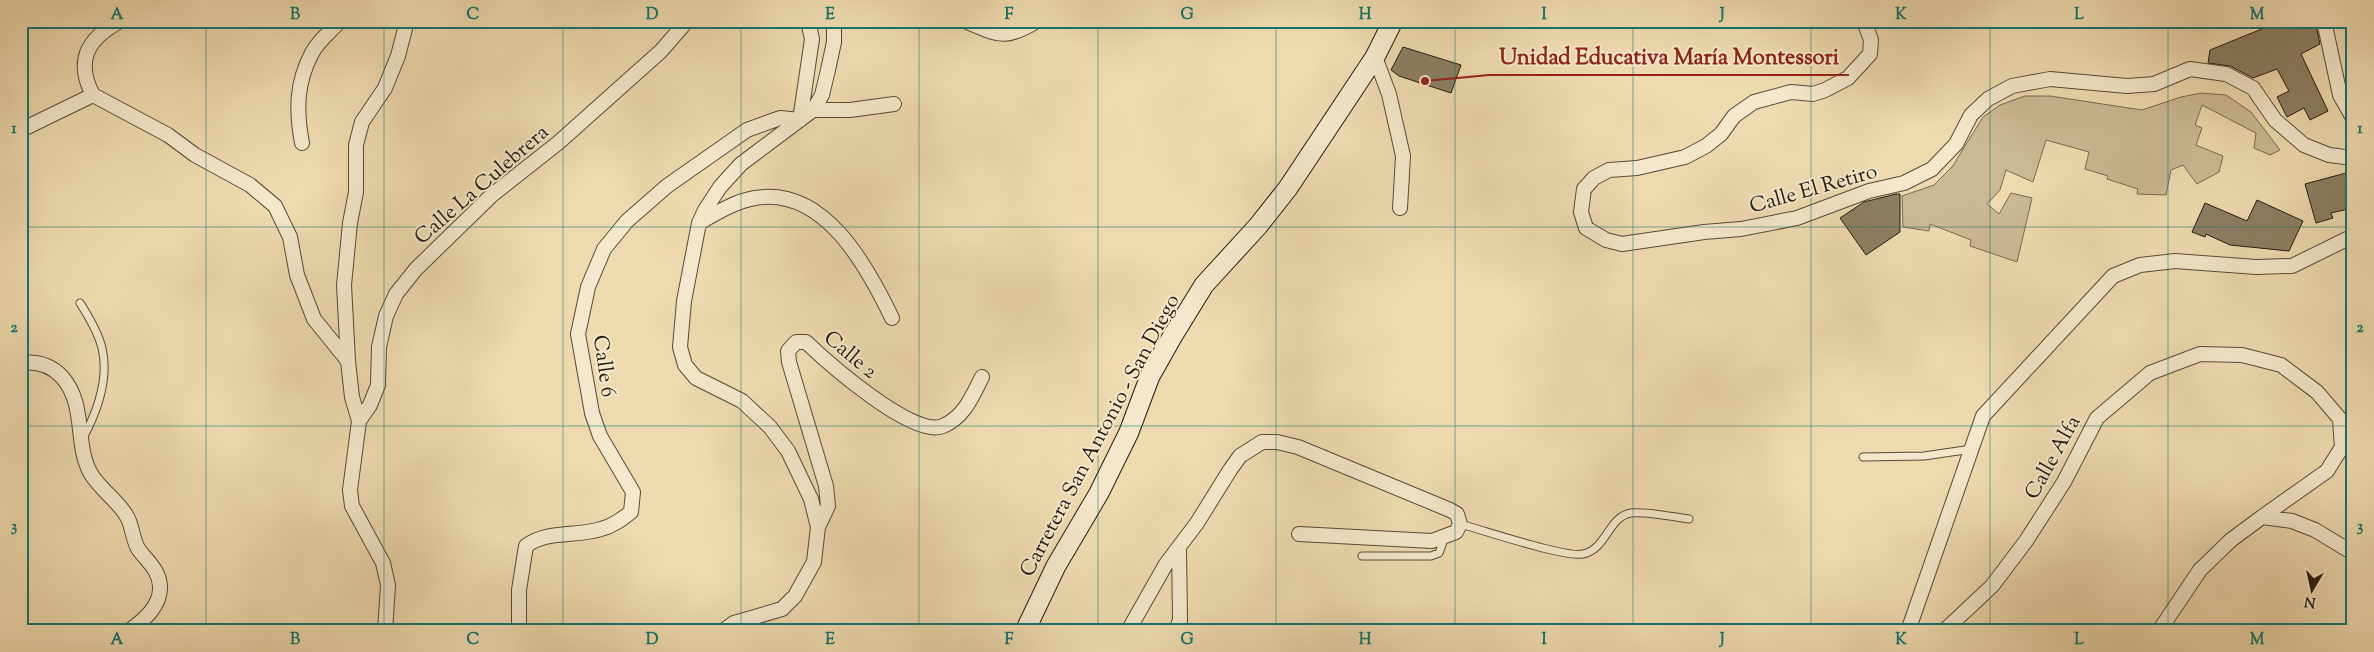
<svg xmlns="http://www.w3.org/2000/svg" width="2374" height="652" viewBox="0 0 2374 652" font-family="'Sorts Mill Goudy',serif">
<style>
.green{fill:#ccb994;stroke:#786a52}
.building{fill:#8d7e63;stroke:#231a10}
.lines{fill:none;stroke-linecap:round;stroke-linejoin:round}
.lane-casing{stroke:#564a38;stroke-width:9}
.street-casing{stroke:#564a38;stroke-width:16}
.secondary-casing{stroke:#231a10;stroke-width:21}
.lane{stroke:#f5e7cb;stroke-width:7}
.street{stroke:#f5e7cb;stroke-width:14}
.secondary{stroke:#f5e7cb;stroke-width:19}
.grid{fill:none;stroke:#0f766e;stroke-width:1;stroke-opacity:0.55}
.labels{text-anchor:middle;stroke-width:4;stroke-linejoin:round;paint-order:stroke}
.street-label{font-size:21px;fill:#231a10;stroke:#f5e7cb}
.leader{fill:none;stroke:#8f2418;stroke-width:2}
.callout-dot{fill:#8f2418;stroke:#f5e7cb;stroke-width:2}
.callout-label{font-size:22px;text-anchor:middle;font-weight:bold;fill:#8f2418;stroke:#f5e7cb;stroke-width:4;stroke-linejoin:round;paint-order:stroke}
.neatline{fill:none;stroke:#0f766e;stroke-width:2}
.grid-label{font-size:16px;text-anchor:middle;font-weight:bold;fill:#0f766e}
</style>
<rect width="100%" height="100%" fill="#efdaaf"/>
<filter id="stains"><feTurbulence type="fractalNoise" baseFrequency=".004" numOctaves="4"/><feColorMatrix values="0 0 0 0 .2 0 0 0 0 .09 0 0 0 0 .02 0 0 0 .5 -.17"/></filter>
<radialGradient id="worn" r=".72"><stop offset=".6" stop-color="#630" stop-opacity="0"/><stop offset="1" stop-color="#630" stop-opacity=".3"/></radialGradient>
<path class="green" d="M2201,93L2226,95L2251,112L2280,150L2270,155L2254,148L2256,133L2202,105L2195,125L2202,128L2196,145L2223,156L2219,172L2197,184L2183,165L2171,170L2166,195L2137,194L2138,189L2107,179L2108,176L2085,169L2089,152L2046,140L2033,182L2006,170L2000,190L1987,204L1999,214L2011,193L2032,198L2017,262L1970,246L1971,240L1930,224L1929,231L1903,227L1902,196L1934,185L1952,167L1983,117L2000,105L2025,96H2050L2142,110L2181,97Z"/>
<path class="building" d="M2273,21H2315L2320,44L2301,54L2328,111L2310,120L2304,108L2287,117L2277,97L2289,91L2277,69L2253,78L2230,66L2208,63L2210,50L2274,24Z
M1403,47L1461,65L1451,93L1399,76L1391,70Z
M2346,173L2347,178L2353,177V208L2331,213L2333,218L2316,223L2305,184Z
M1896,194H1900V232L1866,255L1840,218L1864,202Z
M2257,200L2303,221L2289,251L2230,245L2206,234L2205,237L2192,232L2205,203L2247,221Z"/>
<g class="lines">
<defs>
<path id="lane" d="M80,303C89,317 98,332 102,348C109,378 97,412 83,438
M1863,457L1924,456L1972,449
M1460,524C1483,530 1565,558 1583,554C1606,550 1609,516 1631,513C1645,511 1674,517 1689,519
M1362,556H1431L1439,553L1445,537"/>
<path id="street" d="M965,21C999,35 1004,41 1037,21
M1864,21L1871,40L1870,54L1848,78L1825,90L1813,94L1791,92L1754,102L1734,116L1721,134L1706,146L1685,157L1637,168L1609,170L1594,178L1584,189L1581,212L1586,228L1606,240L1622,244L1704,232L1741,229L1797,218L1869,191L1904,183L1932,169L1956,144L1971,115L1988,99L2012,86L2050,79L2127,86L2154,84L2190,69L2226,74L2253,88L2275,120L2304,145L2329,155L2353,158
M2324,21L2340,95L2353,118
M1375,57L1389,94L1403,156L1400,208
M93,95C75,61 87,39 120,21
M813,110H850L894,104
M800,120L812,39L808,21
M21,130L93,95L168,135L195,155L250,185L275,206L290,237L297,275L314,319L348,361L352,397L359,421L350,490L352,506L383,563L388,585L385,631
M302,143C296,111 296,83 312,53C318,41 331,31 340,21
M699,223C716,213 736,201 755,198C824,186 867,266 892,318
M348,361L344,285L350,223L356,192V145L362,122L385,88L398,56L407,21
M21,363C38,361 51,365 62,377C87,405 74,445 91,474C100,489 117,500 126,515C133,525 132,540 139,550C148,562 159,570 160,586C161,606 144,620 129,631
M359,421L370,405L378,385L379,347L386,316L396,294L416,269L492,195L558,143L661,51L687,21
M818,527L828,506L826,486L789,362L788,351L796,342H806C828,363 914,439 943,426C964,417 972,397 982,377
M519,631V590L526,546C546,530 577,537 601,529C613,526 622,519 631,512L633,492L600,436L592,413L578,334L588,287L604,249L627,221L667,186L747,130L780,118L800,120
M723,631L734,623L782,609L795,596L814,562L818,527L811,499L788,451L770,427L742,401L696,378L685,365L680,347L684,301L699,223L705,210L720,187L741,164L813,110L822,95L828,70L834,42V21
M1128,631L1166,564L1197,523L1230,470L1240,456L1262,442H1277L1298,447L1450,510L1457,514L1460,524L1456,532L1432,541L1299,534
M1176,631L1180,620L1179,549
M1908,631L1983,416L2113,276L2140,265L2175,261L2256,267L2292,266L2353,236
M1944,631L1992,586L2026,541L2064,482L2097,418L2150,373L2200,354L2242,355L2281,365L2317,392L2340,419L2342,447L2327,471L2262,517
M2159,631L2200,570L2231,540L2262,517L2292,521L2315,530L2353,553"/>
<path id="secondary" d="M1025,631L1056,566L1099,493L1129,432L1150,376L1172,337L1204,285L1258,226L1288,188L1375,57L1393,21"/>
</defs>
<use href="#lane" class="lane-casing"/>
<use href="#street" class="street-casing"/>
<use href="#secondary" class="secondary-casing"/>
<use href="#lane" class="lane"/>
<use href="#street" class="street"/>
<use href="#secondary" class="secondary"/>
</g>
<path class="grid" d="M206,21V631M384,21V631M563,21V631M741,21V631M919,21V631M1098,21V631M1276,21V631M1455,21V631M1633,21V631M1811,21V631M1990,21V631M2168,21V631M21,227H2353M21,426H2353"/>
<g class="labels">
<g class="street-label">
<text transform="translate(481 184) rotate(-41)" y="7">Calle La Culebrera</text>
<text transform="translate(1813 188) rotate(-16)" y="7">Calle El Retiro</text>
<text transform="translate(851 354) rotate(40)" y="7">Calle 2</text>
<text transform="translate(605 366) rotate(82)" y="7">Calle 6</text>
<text transform="translate(1099 435) rotate(-62)" y="7">Carretera San Antonio - San Diego</text>
<text transform="translate(2052 457) rotate(-61)" y="7">Calle Alfa</text>
</g>
</g>
<path class="leader" d="M1425 81L1489 75H1849"/>
<circle class="callout-dot" cx="1425" cy="81" r="5"/>
<g class="callout-label">
<text x="1669" y="64">Unidad Educativa María Montessori</text>
</g>
<rect width="2374" height="652" fill="none" stroke="#efdaaf" stroke-width="55"/>
<g transform="translate(2312 590) rotate(189)" stroke="#f5e7cb" stroke-width="4" paint-order="stroke">
<path d="M0-4L9 19L0 12L-9 19Z" fill="#231a10"/>
<text y="-8" font-size="14" font-weight="bold" text-anchor="middle" fill="#231a10">N</text>
</g>
<rect x="28" y="28" width="2318" height="596" class="neatline"/>
<g class="grid-label">
<text x="117" y="19">A</text>
<text x="295" y="19">B</text>
<text x="473" y="19">C</text>
<text x="652" y="19">D</text>
<text x="830" y="19">E</text>
<text x="1009" y="19">F</text>
<text x="1187" y="19">G</text>
<text x="1365" y="19">H</text>
<text x="1544" y="19">I</text>
<text x="1722" y="19">J</text>
<text x="1901" y="19">K</text>
<text x="2079" y="19">L</text>
<text x="2257" y="19">M</text>
<text x="14" y="133">1</text>
<text x="2360" y="133">1</text>
<text x="14" y="332">2</text>
<text x="2360" y="332">2</text>
<text x="14" y="531">3</text>
<text x="2360" y="531">3</text>
<text x="117" y="644">A</text>
<text x="295" y="644">B</text>
<text x="473" y="644">C</text>
<text x="652" y="644">D</text>
<text x="830" y="644">E</text>
<text x="1009" y="644">F</text>
<text x="1187" y="644">G</text>
<text x="1365" y="644">H</text>
<text x="1544" y="644">I</text>
<text x="1722" y="644">J</text>
<text x="1901" y="644">K</text>
<text x="2079" y="644">L</text>
<text x="2257" y="644">M</text>
</g>
<rect width="100%" height="100%" filter="url(#stains)"/>
<rect width="100%" height="100%" fill="url(#worn)"/>
</svg>
